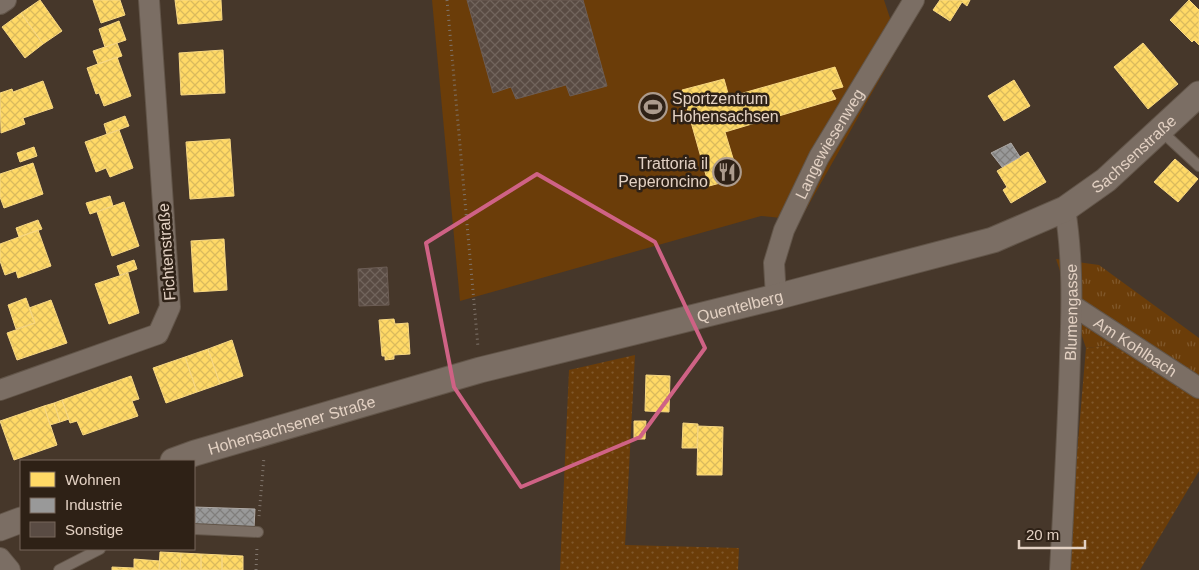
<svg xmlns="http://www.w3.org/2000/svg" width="1199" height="570" viewBox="0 0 1199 570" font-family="Arial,sans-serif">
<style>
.grass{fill:url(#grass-tufts)}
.garden{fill:url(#garden-dots)}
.pitch{fill:#6b3d09}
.homes{fill:url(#homes-cross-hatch);stroke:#f7d782}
.industry{fill:url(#industry-cross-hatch);stroke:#afaaa6}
.building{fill:url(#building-cross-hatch);stroke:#6c5d55}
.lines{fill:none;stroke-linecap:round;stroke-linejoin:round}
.service-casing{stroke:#625549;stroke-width:12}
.minor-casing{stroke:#625549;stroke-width:22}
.tertiary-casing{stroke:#625549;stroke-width:27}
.path{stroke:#7f746b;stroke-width:3;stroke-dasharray:1 4;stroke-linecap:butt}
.service{stroke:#7b6e64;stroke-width:10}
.minor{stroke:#7b6e64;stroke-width:20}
.tertiary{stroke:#7b6e64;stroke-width:25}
.marked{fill:none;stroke:#cf6285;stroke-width:4;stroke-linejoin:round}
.labels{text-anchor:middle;stroke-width:5;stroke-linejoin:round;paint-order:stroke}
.poi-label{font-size:16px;fill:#e3d1c3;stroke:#2e2116;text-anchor:start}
.street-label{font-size:16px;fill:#e3d1c3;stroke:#2e2116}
</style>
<defs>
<pattern id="grass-tufts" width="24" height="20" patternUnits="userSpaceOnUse" patternTransform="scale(1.25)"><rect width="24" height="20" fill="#6b3d09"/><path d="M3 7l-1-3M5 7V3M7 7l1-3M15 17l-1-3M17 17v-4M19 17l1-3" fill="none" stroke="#80582b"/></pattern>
<pattern id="garden-dots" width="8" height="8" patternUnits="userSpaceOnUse" patternTransform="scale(1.25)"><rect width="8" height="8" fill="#6b3d09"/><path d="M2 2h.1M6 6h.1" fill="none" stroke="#80582b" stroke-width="1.8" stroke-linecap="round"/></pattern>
<pattern id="homes-cross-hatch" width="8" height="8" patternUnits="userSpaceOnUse" patternTransform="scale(1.25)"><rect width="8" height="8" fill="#ffd966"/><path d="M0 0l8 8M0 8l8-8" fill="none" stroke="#daba5d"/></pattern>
<pattern id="industry-cross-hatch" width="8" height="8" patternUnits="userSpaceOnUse" patternTransform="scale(1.25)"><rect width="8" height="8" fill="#999"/><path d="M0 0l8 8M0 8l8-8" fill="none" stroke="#807e7c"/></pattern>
<pattern id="building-cross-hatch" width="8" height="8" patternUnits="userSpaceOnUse" patternTransform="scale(1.25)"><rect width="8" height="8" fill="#594b43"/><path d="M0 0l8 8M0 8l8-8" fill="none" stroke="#71645c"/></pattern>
</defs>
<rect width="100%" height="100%" fill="#46372a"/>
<path class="grass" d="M1056,259L1099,265L1199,338V398L1113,345L1086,348Z"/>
<path class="garden" d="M1113,345L1199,398V471L1140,570H1067L1086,348Z
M635,355L625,545L739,548L738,570H560L569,370Z"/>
<path class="pitch" d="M432,0H884L899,45L800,220L761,216L460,301Z"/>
<path class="homes" d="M40,0L62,31L43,44L21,13Z
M93,0H120L125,15L101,23Z
M175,0H221L222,20L178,24Z
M940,0H970L967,6L962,2L950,21L933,10Z
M1189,0L1199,10V45L1194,40L1192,42L1170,20Z
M21,13L43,44L25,58L2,27Z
M119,21L126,40L105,47L99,29Z
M117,43L122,56L98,64L93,51Z
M1143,43L1178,84L1148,109L1114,67Z
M223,50L225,93L181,95L179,53Z
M117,57L131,96L104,106L99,93L96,94L87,68Z
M835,67L843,87L831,90L836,99L725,132L739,178L709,186L682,90L724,79L729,97Z
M1014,80L1030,106L1004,121L988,96Z
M43,81L53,108L23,118L25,124L1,133L0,93L12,89L13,92Z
M125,116L129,126L107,134L104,124Z
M119,130L133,168L110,177L106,168L96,172L85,142Z
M230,139L234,196L190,199L186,142Z
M34,147L37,156L20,162L17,153Z
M1028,152L1046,182L1011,203L1003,190L1007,187L997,171Z
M1175,159L1198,179L1178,202L1154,182Z
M33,163L43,194L4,208L0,197V174Z
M110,196L113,206L90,214L86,203Z
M124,202L139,246L112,256L97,212Z
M38,220L42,229L19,237L16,228Z
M38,230L51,266L18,278L16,271L5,275L0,261V244Z
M224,239L227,290L194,292L191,241Z
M134,260L137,269L120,275L117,266Z
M128,273L139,313L109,324L95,284Z
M26,298L35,323L16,329L8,305Z
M51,300L67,343L17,360L7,333L35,323L29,308Z
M394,319L395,324L408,323L410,354L394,355V359L385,360V356H382L379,320Z
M232,340L243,376L220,384L208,349Z
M208,349L220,384L197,392L185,357Z
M185,357L197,392L166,403L153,368Z
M646,375L670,376L669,412L645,411Z
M131,376L139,399L132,401L138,416L83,435L77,421L70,423L62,400Z
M62,400L69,419L60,422L54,403Z
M54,403L60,422L50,425L44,406Z
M44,406L57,445L14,460L0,421Z
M634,421H646L645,439H634Z
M683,423L698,424L697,448H682Z
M698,426L723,427L722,475H697Z
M160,552L181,553L180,570H159Z
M181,553L201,554V570H180Z
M201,554L222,555V570H201Z
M222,555L243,556V570H222Z
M134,559L160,561L159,570H134Z
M112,567L134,568V570H112Z"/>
<path class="industry" d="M1011,143L1020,157L1002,167L991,153Z
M194,507L255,509L254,528L194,525Z"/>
<path class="building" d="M467,0H583L607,86L570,96L566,85L516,99L511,87L493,93Z
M387,267L389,305L359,306L358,269Z"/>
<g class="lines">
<defs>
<path id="service" d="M1160,130L1199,166
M194,529L258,532
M59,570L100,549"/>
<g id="minor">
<path d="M0,4L6,0"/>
<path id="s1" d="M776,297L774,263L784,230L819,157L914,0"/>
<path id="s2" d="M1072,305L1199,388"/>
<path d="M0,390L158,334L170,307L149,0"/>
<path d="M0,558L10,570"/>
<path id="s3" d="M1060,570C1064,499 1068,428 1070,357C1072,307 1073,258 1065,209"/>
</g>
<g id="tertiary">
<path id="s4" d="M173,461L195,453L480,370L776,297L993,240L1065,209L1106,180L1199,94"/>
<path d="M0,528L21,520"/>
</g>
</defs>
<use href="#service" class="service-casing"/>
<use href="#minor" class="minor-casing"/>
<use href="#tertiary" class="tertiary-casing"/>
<path class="path" d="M447,0L478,347
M259,516L264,457
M256,570L257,547"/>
<use href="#service" class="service"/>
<use href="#minor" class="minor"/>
<use href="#tertiary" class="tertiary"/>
</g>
<path class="marked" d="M537,174L655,242L705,348L640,437L521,487L454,387L426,243Z"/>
<defs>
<symbol id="stadium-ring" viewBox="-11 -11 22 22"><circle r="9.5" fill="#2e2116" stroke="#ac9b8d" stroke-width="1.5"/><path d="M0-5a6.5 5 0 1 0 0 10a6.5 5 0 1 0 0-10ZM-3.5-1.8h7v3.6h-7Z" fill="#ac9b8d"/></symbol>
<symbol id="restaurant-ring" viewBox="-11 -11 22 22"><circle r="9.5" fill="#2e2116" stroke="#ac9b8d" stroke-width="1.5"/><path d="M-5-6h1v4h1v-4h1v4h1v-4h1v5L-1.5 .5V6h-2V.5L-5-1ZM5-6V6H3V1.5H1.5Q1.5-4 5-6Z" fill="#ac9b8d"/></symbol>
</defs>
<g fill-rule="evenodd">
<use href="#stadium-ring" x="637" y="91" width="32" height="32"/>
<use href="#restaurant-ring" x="711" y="156" width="32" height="32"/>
</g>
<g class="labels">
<g class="poi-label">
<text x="672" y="104">Sportzentrum<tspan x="672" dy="18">Hohensachsen</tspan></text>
<text x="708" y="169" text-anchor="end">Trattoria il<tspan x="708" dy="18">Peperoncino</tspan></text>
</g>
<g class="street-label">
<text dy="6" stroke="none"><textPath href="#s1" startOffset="166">Langewiesenweg</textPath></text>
<text dy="6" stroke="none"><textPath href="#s4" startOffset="1016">Sachsenstraße</textPath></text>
<text transform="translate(166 252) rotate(-94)" y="6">Fichtenstraße</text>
<text dy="6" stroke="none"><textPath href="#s4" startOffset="588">Quentelberg</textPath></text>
<text dy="6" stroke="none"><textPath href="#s3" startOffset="258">Blumengasse</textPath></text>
<text dy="6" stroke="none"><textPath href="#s2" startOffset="76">Am Kohlbach</textPath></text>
<text dy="6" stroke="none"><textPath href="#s4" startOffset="124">Hohensachsener Straße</textPath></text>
</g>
</g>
<rect x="20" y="460" width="175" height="90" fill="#2e2116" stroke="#76675b"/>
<rect x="30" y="472" width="25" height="15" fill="#ffd966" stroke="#76675b"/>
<text x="65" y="485" font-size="15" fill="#e3d1c3">Wohnen</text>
<rect x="30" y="498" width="25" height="15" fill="#999999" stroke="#76675b"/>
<text x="65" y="510" font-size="15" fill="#e3d1c3">Industrie</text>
<rect x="30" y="522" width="25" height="15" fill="#594b43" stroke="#76675b"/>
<text x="65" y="535" font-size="15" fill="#e3d1c3">Sonstige</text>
<path d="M1019 540v8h66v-8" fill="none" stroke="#e3d1c3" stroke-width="2.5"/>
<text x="1026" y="540" font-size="15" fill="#e3d1c3" stroke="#2e2116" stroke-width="4" paint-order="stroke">20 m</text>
</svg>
